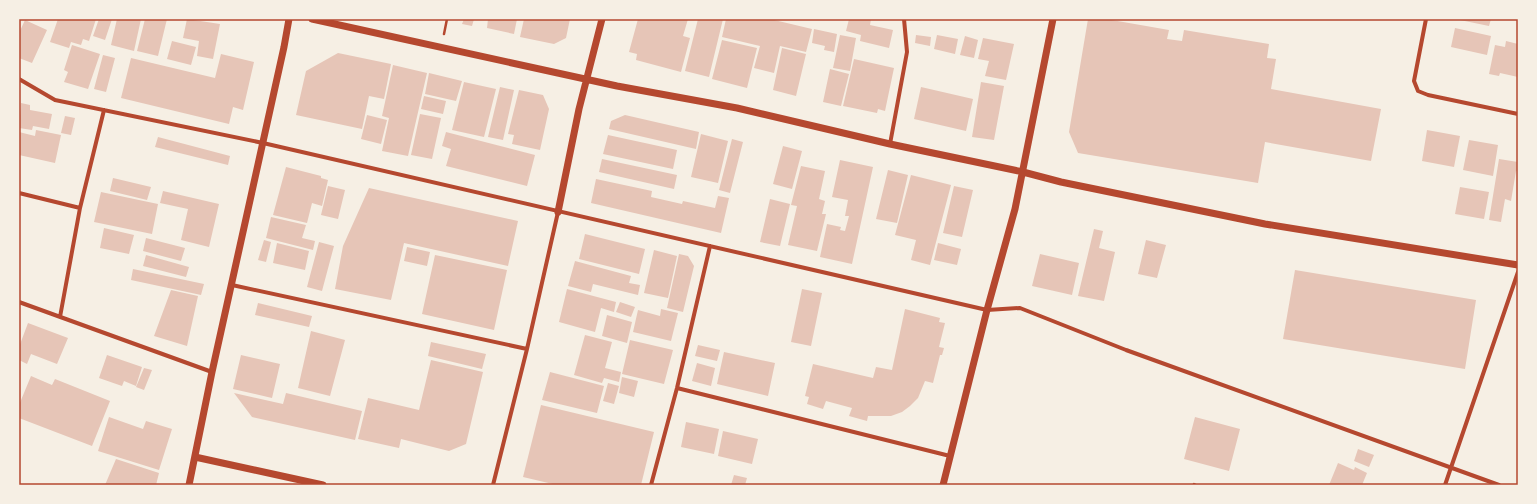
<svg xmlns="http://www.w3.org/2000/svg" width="1537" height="504" viewBox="0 0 1537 504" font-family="Mulish,sans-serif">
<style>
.building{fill:#e6c5b7}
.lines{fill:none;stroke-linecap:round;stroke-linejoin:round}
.path{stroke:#b5482f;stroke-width:2.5}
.minor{stroke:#b5482f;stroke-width:4}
.tertiary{stroke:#b5482f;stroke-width:7}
.neatline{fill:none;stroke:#b5482f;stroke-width:1.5}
</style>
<rect width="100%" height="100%" fill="#f6efe4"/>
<path class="building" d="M58,19H96L89,41L83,39L81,45L71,42L69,48L50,42Z
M99,19H112L105,40L93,36Z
M117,19H141L134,51L111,45Z
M145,19H167L158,56L137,51Z
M187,19L220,24L213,59L197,56L199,41L183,38Z
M464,19H474L472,26L462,24Z
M488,19H517L514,34L487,28Z
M524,19H570L566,38L554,44L520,37Z
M638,19H688L683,36L690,38L681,72L636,60L637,54L629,52Z
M698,19H723L709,77L685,71Z
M726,19H770L812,29L806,52L780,46L774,73L754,68L760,46L722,37Z
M849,19H871L870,25L893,30L889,48L860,41L861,35L846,31Z
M1088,19H1106L1169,30L1167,39L1182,41L1184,30L1269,44L1267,58L1276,59L1271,89L1381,109L1371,161L1265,142L1258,183L1078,153L1069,132Z
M1455,19H1491L1489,26Z
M25,20L47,30L32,63L19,58V33Z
M1455,28L1491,36L1487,55L1451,47Z
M814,29L837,34L834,52L824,50L825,46L812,43Z
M840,35L856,38L850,71L833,68Z
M916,35L931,37L930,46L915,43Z
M937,35L958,39L955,54L934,49Z
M965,36L978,40L974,58L960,55Z
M983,38L1014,44L1006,80L985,76L989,61L978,59Z
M722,40L757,48L747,88L712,79Z
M172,41L196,47L191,65L167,59Z
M1506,41L1518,44V77L1500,73L1499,76L1489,74L1495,45L1505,47Z
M72,45L100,54L88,89L64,82L68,72L64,70Z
M782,48L806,54L796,96L773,90Z
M338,53L391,64L384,99L369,96L362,129L296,115L306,71Z
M221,54L254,62L243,110L233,107L229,124L121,98L131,58L215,78Z
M103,55L115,58L106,92L94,89Z
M854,59L894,68L885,111L878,109L877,113L843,106Z
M393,65L427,73L408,156L382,151L389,118L382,116Z
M830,69L849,74L841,106L823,102Z
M429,73L462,81L456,101L425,94Z
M464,82L496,89L484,137L452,130Z
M981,82L1004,86L994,140L972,137Z
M500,87L514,90L503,140L488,137Z
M921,87L973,99L966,131L914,119Z
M519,90L543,95L549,109L540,150L512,144L514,135L508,134Z
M424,96L446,101L443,114L421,109Z
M21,103L30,105V110L52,114L49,129L33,126L32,130L19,128Z
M420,114L441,118L432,159L411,155Z
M367,115L387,120L381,144L361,139Z
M625,115L699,132L696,149L609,129L611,121Z
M65,116L75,118L71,135L61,133Z
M36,130L61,135L55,163L19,155V132L35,136Z
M1427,130L1460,136L1454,167L1422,161Z
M446,132L535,155L527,186L446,166L451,149L442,146Z
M701,134L728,141L718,183L691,177Z
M608,135L677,150L673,169L603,154Z
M158,137L230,156L228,165L155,147Z
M732,139L743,142L730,193L719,190Z
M1469,140L1498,145L1493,176L1463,170Z
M783,146L802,151L792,189L773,184Z
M602,159L677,175L674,189L599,172Z
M1499,159L1518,162V172L1516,171L1511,201L1505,199L1501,222L1489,220Z
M840,160L873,167L852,264L820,257L827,224L841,227L840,230L845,231L849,216H845L848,200L832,197Z
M801,166L825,171L819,199L825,201L822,214H826L817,251L788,245L797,206L791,205Z
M286,167L321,176V178L328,180L322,206L312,203L307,223L273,215Z
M888,170L908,175L897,223L876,219Z
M911,175L951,185L930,265L911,260L916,240L895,235Z
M113,178L151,187L147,200L110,191Z
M596,179L652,191L651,197L682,204L683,201L715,208L718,196L729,198L721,233L591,203Z
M328,186L345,190L338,219L321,215Z
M954,186L973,190L962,237L943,233Z
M1460,187L1489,192L1484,219L1455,214Z
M369,188L518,221L508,266L404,243L391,300L335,289L343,246Z
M163,191L219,204L209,247L181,240L188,209L160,203Z
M101,192L158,204L152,234L94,222Z
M770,199L790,204L780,246L760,242Z
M271,217L306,225L302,238L315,241L313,250L266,238Z
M104,228L134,235L129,254L100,248Z
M1094,229L1103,231L1099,248L1115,252L1104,301L1078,296Z
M585,234L645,249L639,274L579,259Z
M146,238L185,248L181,261L143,251Z
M264,240L271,242L266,262L258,260Z
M1146,240L1166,245L1157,278L1138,274Z
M319,242L334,246L322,291L307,287Z
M277,243L309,251L305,270L273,263Z
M938,243L961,249L957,265L934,260Z
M407,247L430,252L427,266L404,261Z
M654,250L677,256L668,298L644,293Z
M679,254L688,256L694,266L683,312L667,308Z
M1040,254L1079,263L1072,295L1032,286Z
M146,255L189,267L186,277L143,266Z
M435,255L507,270L494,330L422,314Z
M575,261L631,276L629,283L640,285L638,295L593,284L591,292L568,286Z
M133,269L204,284L201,295L131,280Z
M1295,270L1476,300L1465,369L1283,339Z
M567,289L616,302L614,312L601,308L595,332L559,322Z
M802,289L822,293L811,346L791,342Z
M171,290L198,296L187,346L154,336Z
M620,302L635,307L631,317L616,312Z
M258,303L312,316L309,327L255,315Z
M661,309L678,313L671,341L633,332L638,310L660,316Z
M905,309L940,318L939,322L945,323L939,347L944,348L942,355H940L933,383L925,381L918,398L910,406L902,412L891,416H868L867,421L849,416L852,408L826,401L823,409L807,404L809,397L805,396L813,364L873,378L876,367L892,370Z
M607,315L632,322L627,343L602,336Z
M28,323L68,338L57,364L31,354L27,364L19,360V347Z
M311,331L345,340L330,396L298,388Z
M585,335L612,342L605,368L621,372L619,382L604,378L602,383L574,375Z
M630,340L673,350L664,384L622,374Z
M431,342L486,354L482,369L428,356Z
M698,345L720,350L717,361L695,356Z
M724,352L775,363L768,396L717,384Z
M107,355L142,367L136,386L124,381L122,386L99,378Z
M241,355L280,364L272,398L233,389Z
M431,360L483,372L466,444L449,451L401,439L399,448L358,439L368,398L419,410Z
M697,363L715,368L711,386L692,381Z
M144,368L152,370L144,390L136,387Z
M550,372L604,386L597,413L542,400Z
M31,376L52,385L55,379L110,401L92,446L19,418V405Z
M622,377L638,381L634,397L619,393Z
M608,383L619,386L614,404L603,401Z
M234,393L283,404L286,393L362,411L355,440L252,417Z
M541,405L654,432L641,485H557L523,477Z
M109,417L143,429L146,421L172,429L159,470L98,451Z
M1195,417L1240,429L1229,471L1184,459Z
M686,422L719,429L714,454L681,447Z
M723,431L758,439L752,464L718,456Z
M1358,449L1374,455L1369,467L1354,461Z
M116,459L159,473L156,485H105Z
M1338,463L1354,470L1355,467L1367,473L1362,485H1329Z
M734,475L747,478L745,485H731Z"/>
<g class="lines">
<path class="path" d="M444,34L447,19
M1194,484L1196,485"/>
<path class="minor" d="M1426,19L1414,81L1418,91L1428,95L1518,114
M19,79L55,100L263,143L987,310L1020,308L1126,350L1499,485
M890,144L907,52L904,19
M19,193L80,208
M232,285L527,349
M19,302L212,372
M60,317L80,208L104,110
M677,388L950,456
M493,485L527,349L558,212
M651,485L677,388L710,246
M1445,485L1518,272"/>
<path class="tertiary" d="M312,19L617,86L737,108L890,144L1023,172L1061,182L1265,224L1518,265
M558,212L579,109L602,19
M195,457L323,485
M189,485L212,372L284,47L289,19
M943,485L987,310L1015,209L1053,19"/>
</g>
<rect width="1537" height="504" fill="none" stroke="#f6efe4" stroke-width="40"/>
<rect x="20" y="20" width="1497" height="464" class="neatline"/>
</svg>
